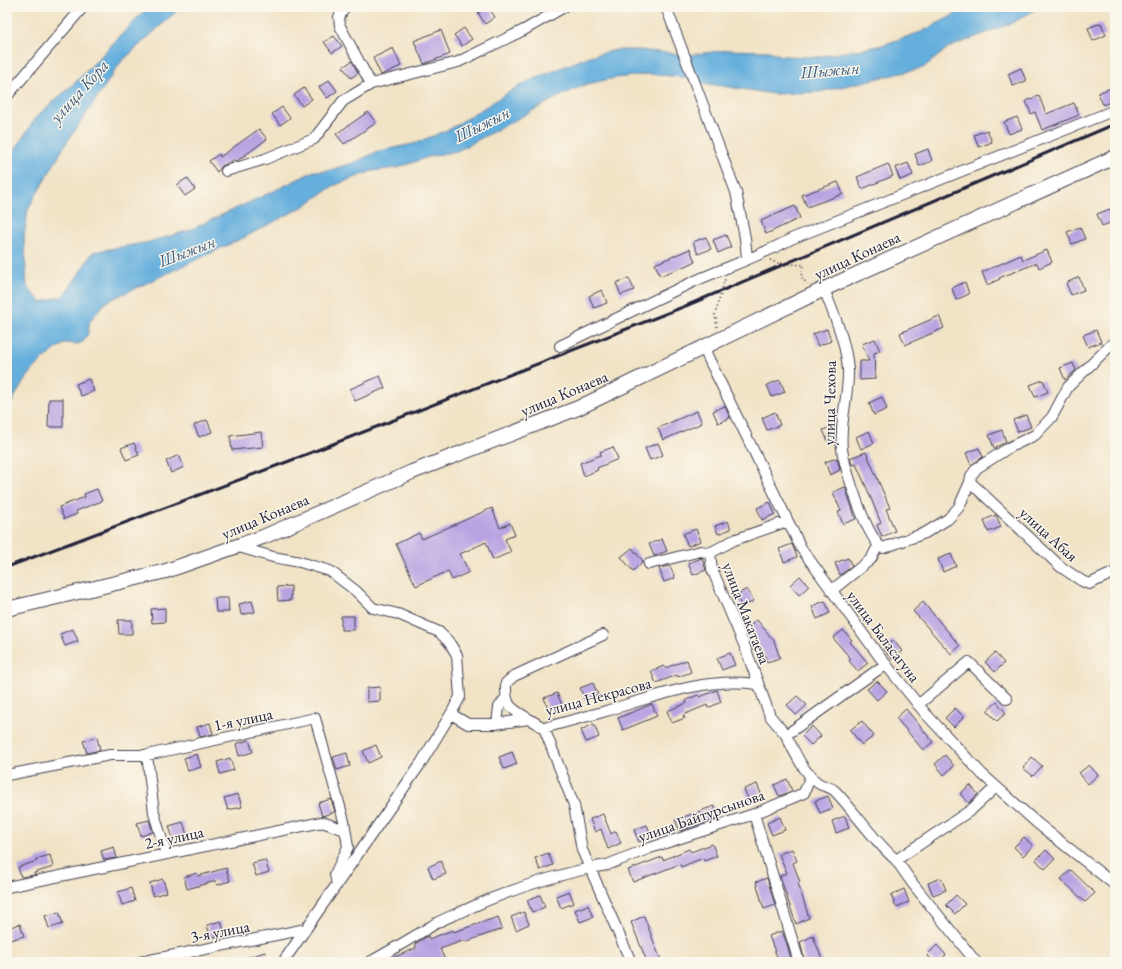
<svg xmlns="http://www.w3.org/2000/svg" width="1122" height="969" viewBox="0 0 1122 969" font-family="'EB Garamond',serif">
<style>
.water{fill:#65afdd;stroke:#44688c}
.building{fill:#b8a3e2}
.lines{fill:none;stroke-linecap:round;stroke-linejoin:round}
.street-casing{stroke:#413f50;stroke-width:12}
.secondary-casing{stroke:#413f50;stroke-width:16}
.path{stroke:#413f50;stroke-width:2;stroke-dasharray:1 3;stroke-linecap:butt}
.street{stroke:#fff;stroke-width:10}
.secondary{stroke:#fff;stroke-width:14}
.rail{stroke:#22223b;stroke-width:3}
.labels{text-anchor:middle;stroke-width:3;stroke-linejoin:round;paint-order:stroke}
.street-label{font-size:16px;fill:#22223b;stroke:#fbf7ec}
.water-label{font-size:17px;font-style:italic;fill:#3d5a7c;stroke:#fbf7ec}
</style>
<rect width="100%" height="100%" fill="#fbf7ec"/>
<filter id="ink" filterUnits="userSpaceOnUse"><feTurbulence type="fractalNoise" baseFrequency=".025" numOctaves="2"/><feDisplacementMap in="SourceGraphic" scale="8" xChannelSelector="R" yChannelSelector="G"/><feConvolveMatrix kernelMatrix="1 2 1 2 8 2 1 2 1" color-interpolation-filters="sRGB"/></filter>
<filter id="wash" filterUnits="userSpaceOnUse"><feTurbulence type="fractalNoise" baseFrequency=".012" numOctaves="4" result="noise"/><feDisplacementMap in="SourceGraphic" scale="16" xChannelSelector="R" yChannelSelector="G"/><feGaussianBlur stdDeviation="0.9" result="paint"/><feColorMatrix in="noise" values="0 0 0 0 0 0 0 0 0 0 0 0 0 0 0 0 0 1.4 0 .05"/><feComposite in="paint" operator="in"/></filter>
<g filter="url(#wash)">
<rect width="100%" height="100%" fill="#f1e3c6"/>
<path class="water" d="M148,7H181L121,62L67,142L28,209L24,236L27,287L41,302L64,296L93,252L149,242L187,231L278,189L314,171H327L353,163L379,151L413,144L450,129L522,84L590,56L617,50H639L689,55L728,50L769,51L782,56L816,57L879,46L921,32L969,7H1040L1014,22L948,48L923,68L819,92L774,94L703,83L682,77L649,74L615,78L587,84L562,95L457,151L431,156L397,168L372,171L333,186L304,206L245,237L106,302L90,321L88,333L83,342L77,344L65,343C37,361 19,383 7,414V167L11,156L37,116L77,81Z"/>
<g id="blocks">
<path class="building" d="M486,7H488L495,17L485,24L478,13Z
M1101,23L1106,35L1093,41L1088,28Z
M464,28L472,39L462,46L454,35Z
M441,30L450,54L424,64L414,41Z
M334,36L342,46L332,53L324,42Z
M393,48L401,66L381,75L373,58Z
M352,61L358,73L351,78L343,67Z
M1021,68L1026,81L1013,86L1008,74Z
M329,80L337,91L327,98L319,87Z
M304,88L312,99L302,106L294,95Z
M1111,88L1115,100L1103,105L1098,93Z
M1039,96L1046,114L1074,103L1079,115L1042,130L1035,112L1031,114L1026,101Z
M282,107L290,118L280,125L272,114Z
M368,112L376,123L344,144L336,134Z
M1017,117L1022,129L1009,134L1004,122Z
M259,129L267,139L237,161L234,160L222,166L217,172L209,161L219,154L220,157Z
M987,130L992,142L979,147L974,135Z
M928,149L932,161L919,166L915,154Z
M908,163L913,175L900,180L895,168Z
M888,164L893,176L862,189L857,177Z
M187,178L195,189L185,196L177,185Z
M838,182L843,194L807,207L802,195Z
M795,206L800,218L766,234L761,221Z
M1110,209L1115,221L1102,226L1097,214Z
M1080,227L1085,239L1072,244L1067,232Z
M726,235L731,247L718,253L713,240Z
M706,237L711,249L698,254L693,242Z
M690,249L695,262L660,276L655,264Z
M1047,250L1052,262L1039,268L1037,263L999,278L1000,279L987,285L982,272L1021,255L1023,260Z
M1079,277L1084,290L1071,295L1066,283Z
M629,278L634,290L621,295L616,283Z
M965,282L969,294L956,300L952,288Z
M602,290L607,303L594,308L589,296Z
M939,316L944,328L905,345L900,333Z
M827,329L831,341L818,346L813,334Z
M1096,330L1101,342L1088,347L1083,335Z
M875,339L880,351L874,353L875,379L860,380V361H869L862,344Z
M1073,363L1076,370L1065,380L1060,368Z
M380,376L385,388L355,401L350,389Z
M89,379L94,391L81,396L76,384Z
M780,380L785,392L772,397L767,385Z
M1043,380L1048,392L1035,397L1030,385Z
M882,397L887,409L874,415L869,403Z
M49,399H63V427H48Z
M725,406L730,418L718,423L713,411Z
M697,411L702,423L663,440L658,428Z
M775,412L780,425L767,430L762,418Z
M1026,415L1031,427L1018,432L1013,420Z
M207,420L212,432L199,437L194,425Z
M836,425L835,439L828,442L823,430Z
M1002,430L1006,442L994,448L989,435Z
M869,431L874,443L861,449L856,437Z
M261,432L263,447L232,450L230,436Z
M134,443L139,455L126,460L121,448Z
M658,443L663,455L650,460L645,448Z
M613,447L618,459L597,468L598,470L584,476L580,463L601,455L600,452Z
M979,448L983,457L971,465L966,453Z
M866,452L890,508L886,509L895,531L882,537L877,525L881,523L868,491L856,464L852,465L850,458Z
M179,455L184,467L171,473L166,461Z
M837,458L840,470L830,475L825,462Z
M845,487L856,519L843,524L838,512L841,511L833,492Z
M97,489L102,501L76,511L77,514L64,519L59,507L85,497L84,494Z
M770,502L775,514L762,520L757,508Z
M492,508L500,528L510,523L515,535L505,539L511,552L493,560L486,542L460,554L469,572L452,580L448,571L416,586L396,544L419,533L422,539Z
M996,515L1001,527L988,532L984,520Z
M728,521L731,529L718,534L715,526Z
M696,529L701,541L688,546L683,534Z
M662,539L667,551L654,556L649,544Z
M792,544L797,557L784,562L779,549Z
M632,548L643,561L633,571L621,557Z
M951,554L956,566L943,572L938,559Z
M702,558L706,570L693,575L688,563Z
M848,558L852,566L840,575L835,563Z
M670,566L675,578L664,582L659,568Z
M800,576L809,586L799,595L790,585Z
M291,586V600L278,601L277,587Z
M747,589L754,601L742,607L736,595Z
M215,598H228L229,612H216Z
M252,601L255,612L241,615L239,604Z
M825,601L830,613L817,619L812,606Z
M923,602L960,646L951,654L913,611Z
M165,608V622L152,623L151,609Z
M341,616H354V630H341Z
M118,620H132V634H119Z
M757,620L774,641L780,658L767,662L763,650L746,629Z
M73,629L78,641L65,646L60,634Z
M843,630L852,640L850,642L868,663L858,671L849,661L851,659L833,638Z
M893,640L902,651L892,659L883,649Z
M730,653L735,665L722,670L717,658Z
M995,653L1004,663L995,672L985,662Z
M687,660L691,672L678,677L677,675L656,683L651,671L664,666L665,668Z
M877,681L887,691L877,700L867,689Z
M593,683L598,695L585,700L580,688Z
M380,687V701L367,702V688Z
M717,690L721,702L708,708L707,705L683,715L685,718L672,723L667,711L687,703L686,700L698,695L700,697Z
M557,693L562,705L549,710L544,698Z
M797,696L807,705L796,715L787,705Z
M997,702L1006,713L997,721L987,711Z
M652,704L657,716L623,730L618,718Z
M955,708L964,717L954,727L945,718Z
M906,709L933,742L923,750L896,718Z
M862,721L874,736L862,745L850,730Z
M210,723L213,734L200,737L197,727Z
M594,724L599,737L586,742L581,730Z
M812,726L821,736L811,745L802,736Z
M97,737L100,750L87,753L83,741Z
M249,740L253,752L239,756L236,744Z
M376,745L381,757L368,763L363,751Z
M512,752L517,764L504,769L499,757Z
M347,753L350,766L337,770L333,757Z
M197,754L201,767L188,771L184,758Z
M945,755L954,766L944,775L935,764Z
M1032,757L1042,766L1033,776L1023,768Z
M230,758L234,770L220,774L217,762Z
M1089,765L1098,775L1088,784L1079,773Z
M787,779L792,791L779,796L774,785Z
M757,784L762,796L749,801L744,789Z
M970,785L978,794L969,803L960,794Z
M238,794L242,807L228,810L224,798Z
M828,796L833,808L820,813L815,801Z
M331,799L335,812L322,816L318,803Z
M714,806L719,818L680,831L675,820Z
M603,814L611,834L616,831L621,843L608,849L601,829L595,832L590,819Z
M845,816L849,828L836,833L832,821Z
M780,817L785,830L772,835L767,823Z
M149,820L153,832L141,836L137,823Z
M183,822L187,835L173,839L169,826Z
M647,825L652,837L639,842L634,830Z
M1024,837L1033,846L1023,856L1014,847Z
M712,844L717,856L704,861L703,858L681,867L680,864L633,882L628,870L662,857L663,860L689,849L691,852Z
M114,847L117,858L104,860L101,851Z
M792,849L797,861L793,863L800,882L798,883L809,918L796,924L780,876L787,873L779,854Z
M1046,850L1055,859L1045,869L1036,860Z
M548,853L553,865L540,870L535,858Z
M50,855L53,867L34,873L35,875L21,877L18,867L37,861L36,859Z
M265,860L269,872L256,876L252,863Z
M441,861L446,874L433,879L428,867Z
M226,868L230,881L217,885L216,881L187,889L184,877L197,873L198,876Z
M1071,870L1095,893L1085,902L1061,879Z
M767,878L775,905L764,909L756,882Z
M941,878L946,890L933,895L928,883Z
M163,879L167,892L153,896L150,883Z
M131,888L135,901L122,905L118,892Z
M904,889L909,902L896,907L891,895Z
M569,891L574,903L561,908L556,896Z
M540,895L545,907L532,912L527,900Z
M956,895L965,904L955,914L946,905Z
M588,905L593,917L580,922L575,910Z
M59,912L63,924L49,928L45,916Z
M524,912L529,924L516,930L511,917Z
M644,916L656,948L662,962H647L631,922Z
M498,917L502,929L465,942V940L440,949L446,962H383L416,948L415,944L426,937L428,936L429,939L453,930L454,932Z
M221,921L225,934L211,938L207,925Z
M20,924L24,936L10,940L7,928Z
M782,931L787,944L792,962H779L769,936Z
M813,936L817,946L823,962H805L800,942Z
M937,945L946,955L938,962H934L927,955Z
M265,952L267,962H239V960Z"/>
</g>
</g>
<g filter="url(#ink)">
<use href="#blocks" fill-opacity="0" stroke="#413f50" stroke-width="1"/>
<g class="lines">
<defs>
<path id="street" d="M345,7L339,17L340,26L371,84
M666,7L736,192L745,238L747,258
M7,96L83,7
M226,171L265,159L314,139L343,101L371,84L458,62L524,30L564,7
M824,289C834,315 846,341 848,370C849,396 839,422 842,449C844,466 868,543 883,548L925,533L948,519L959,507L970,482L971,476L977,468L1010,447L1035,435L1052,417L1068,387L1115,341
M560,346C605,324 650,302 695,281C727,267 760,256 791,239L1115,110
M703,347L801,548L879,656L925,713L982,774L1037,823L1115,885
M970,482L1061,567L1082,581L1089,584L1115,572
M239,547L273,557L300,562L330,571L356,591L373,608L398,614L439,632L449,642L457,655L460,697L452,712L421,763L283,962
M649,564L701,551L710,553
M831,591L871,559L878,546
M886,664L786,735C794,751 803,772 818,783C823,787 830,786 835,791C856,813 872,839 896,860
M918,705L969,662L1007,699
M451,714L468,724H495L529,719L544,728C565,722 585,717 606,711C656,696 705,677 757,684
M529,719C510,708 505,706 506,683L514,676L603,635
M497,724L499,707L505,699
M544,728L574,805L582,850L590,868L607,865L650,848L754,814L804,793L811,775
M786,735L770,716L745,647L712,569L710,553L734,540L788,521
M147,755L154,813L166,854
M7,775L110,755H147L315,718L344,821L348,847L335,874L337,885
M754,814L799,962
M7,887L322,822L345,830
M140,962L306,929
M370,962C390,951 410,939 430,927C440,920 452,916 463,911C504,892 545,878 590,868L631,962
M976,962L913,884L896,860L971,810L996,787"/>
<path id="secondary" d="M7,609L166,571L263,537L412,472L578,408L824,289L1115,157"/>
</defs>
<use href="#street" class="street-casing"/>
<use href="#secondary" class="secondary-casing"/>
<path class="path" d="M770,260L777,263L804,265L801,276L807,284
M717,327L715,315L725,279"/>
<use href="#street" class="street"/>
<use href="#secondary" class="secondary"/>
<path class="rail" d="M7,567L292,460L688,305L1115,124"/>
</g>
</g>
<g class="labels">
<g class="street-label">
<text transform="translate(857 255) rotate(-25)" y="6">улица Конаева</text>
<text transform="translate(564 393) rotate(-23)" y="6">улица Конаева</text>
<text transform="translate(829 403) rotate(-89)" y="6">улица Чехова</text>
<text transform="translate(265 516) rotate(-23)" y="6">улица Конаева</text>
<text transform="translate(1049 534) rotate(42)" y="6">улица Абая</text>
<text transform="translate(747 613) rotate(69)" y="6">улица Макатаева</text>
<text transform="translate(884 636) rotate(53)" y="6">улица Баласагуна</text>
<text transform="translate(598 696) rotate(-15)" y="6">улица Некрасова</text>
<text transform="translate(243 719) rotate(-12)" y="6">1-я улица</text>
<text transform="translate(701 815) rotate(-19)" y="6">улица Байтурсынова</text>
<text transform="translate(174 837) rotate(-12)" y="6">2-я улица</text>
<text transform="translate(220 931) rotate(-11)" y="6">3-я улица</text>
</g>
<g class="water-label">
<text transform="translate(830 70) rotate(-5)" y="6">Шыжын</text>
<text transform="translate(79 91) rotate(-48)" y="6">улица Кора</text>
<text transform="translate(482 124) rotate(-27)" y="6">Шыжын</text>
<text transform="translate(187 251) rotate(-21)" y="6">Шыжын</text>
</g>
</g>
<rect width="1122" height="969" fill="none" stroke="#fbf7ec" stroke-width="24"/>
</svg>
